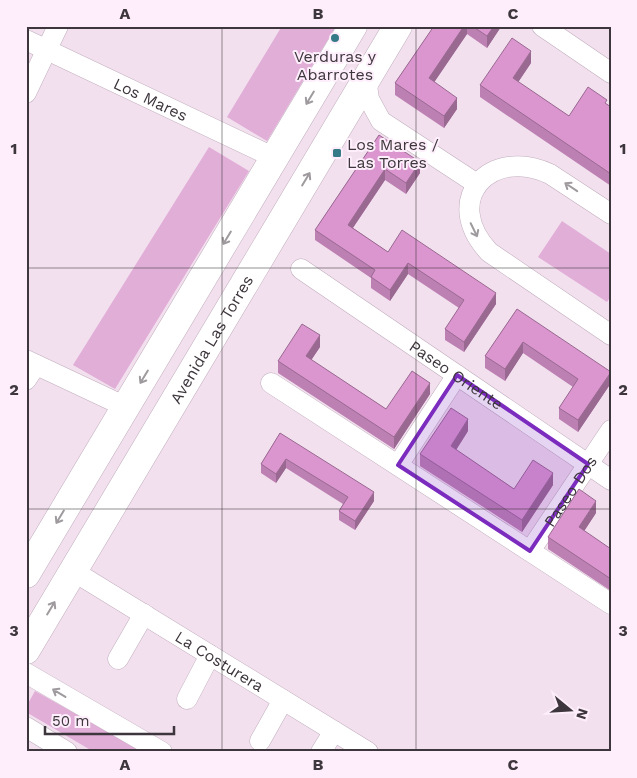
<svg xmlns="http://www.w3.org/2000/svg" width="637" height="778" viewBox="0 0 637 778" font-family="'Work Sans',sans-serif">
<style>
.green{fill:#e0aed7}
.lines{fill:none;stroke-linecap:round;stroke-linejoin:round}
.street-casing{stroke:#c1aebd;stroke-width:21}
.secondary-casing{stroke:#c1aebd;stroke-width:29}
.street{stroke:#fff;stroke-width:20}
.secondary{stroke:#fff;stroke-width:28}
.wall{fill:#bc81b2}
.shaded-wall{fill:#996991}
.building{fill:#db96cf;stroke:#996991}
.oneway{stroke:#9e9a9e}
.marked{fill:#7b2cbf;fill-opacity:0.2;stroke:#7b2cbf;stroke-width:4;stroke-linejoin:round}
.grid{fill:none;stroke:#3d363c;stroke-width:1;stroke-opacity:0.55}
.poi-dot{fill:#347a87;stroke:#feeefb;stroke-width:2}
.labels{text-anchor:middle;stroke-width:4;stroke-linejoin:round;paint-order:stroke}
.poi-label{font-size:16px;fill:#3d363c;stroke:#feeefb}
.street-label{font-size:16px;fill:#3d363c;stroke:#feeefb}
.neatline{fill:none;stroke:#3d363c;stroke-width:2}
.grid-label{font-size:16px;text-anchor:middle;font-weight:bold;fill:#3d363c}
</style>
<rect width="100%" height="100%" fill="#f3e0ef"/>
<path class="green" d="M282,26H336L267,141L227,117Z
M209,147L249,171L115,389L73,365Z
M562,221L611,254V296L607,302L538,257Z
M35,691L144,752H94L26,712V707Z"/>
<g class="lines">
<defs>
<g id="street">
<path d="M542,26L611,73"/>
<path id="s1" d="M26,40L275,158"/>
<path d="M366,79L369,99L381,121L477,184"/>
<path d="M26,93L58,26"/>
<path d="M611,214L550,174C491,146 440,199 489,252L611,335"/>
<path id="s2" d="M301,269L611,480"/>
<path d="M26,360L126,407"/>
<path d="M26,380L36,365"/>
<path d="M271,383L611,604"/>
<path d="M398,465L457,375"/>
<path id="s3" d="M530,551L611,430"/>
<path id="s4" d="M73,571L368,752"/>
<path d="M118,659L144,614"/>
<path d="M26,673L162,752"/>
<path d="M187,699L210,655"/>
<path d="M26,727L67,752"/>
<path d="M260,741L283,700"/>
<path d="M321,752L334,731"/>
</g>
<g id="secondary">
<path d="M26,574L353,26"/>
<path id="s5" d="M26,650L398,26"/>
</g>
</defs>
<use href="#street" class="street-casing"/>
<use href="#secondary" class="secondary-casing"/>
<use href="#street" class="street"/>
<use href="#secondary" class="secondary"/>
</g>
<path class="wall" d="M434,26H501L487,48L467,34L434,82L457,109L444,128L395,95V83Z
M531,63L518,82L569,116L607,104L611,107V186L480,97V85Z
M379,135L420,173L406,194L385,180L353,228L388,252L496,304L464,352L445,340V329L459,308L408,274L390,301L371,288V278L315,240V230Z
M517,309L611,383L578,432L559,419V408L573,387L523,353L505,381L485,368V356Z
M320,347L311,360L386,409L430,394L394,449L278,373V361Z
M468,431L456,450L514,489L553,485L522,532L420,466V454Z
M280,433L374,501L355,530L339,520V511L343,504L286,468L276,483L261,473V464Z
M596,513L584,531L611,549V591L548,549V537Z"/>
<path class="shaded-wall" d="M464,26H467V34L429,90V78Z
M494,26H501V27L487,48V36Z
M531,51V63L513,90V78Z
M457,98V109L444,128V116Z
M420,162V173L406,194V183Z
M385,169V180L348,235V225Z
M408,263V274L390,301V290Z
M496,293V304L464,352V342Z
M320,335V347L306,368V356Z
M523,342V353L505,381V369Z
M611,372V383L578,432V420Z
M430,383V394L394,449V437Z
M468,419V431L451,458V446Z
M286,459V468L276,483V474Z
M553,473V485L522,532V520Z
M374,492V501L355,530V521Z
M596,501V513L579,539V527Z"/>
<path class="building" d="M434,26H464L429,78L457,98L444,116L395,83Z
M472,26H494L487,36Z
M512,38L531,51L513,78L569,116L588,87L607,100L605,103L611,107V174L480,85Z
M379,135L420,162L406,183L385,169L348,225L388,252L402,230L496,293L464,342L445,329L464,300L408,263L390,290L371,277L375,270L315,230Z
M517,309L611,372L578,420L559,408L578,379L523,342L505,369L485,356Z
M302,324L320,335L306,356L386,409L412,371L430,383L394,437L278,361Z
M451,408L468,419L451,446L514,489L533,460L553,473L522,520L420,454Z
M280,433L374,492L355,521L339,511L348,497L286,459L276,474L261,464Z
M579,489L596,501L579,527L611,549V579L548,537Z"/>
<defs><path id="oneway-shaft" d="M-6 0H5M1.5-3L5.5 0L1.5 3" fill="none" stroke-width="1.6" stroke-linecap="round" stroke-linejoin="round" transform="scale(1.25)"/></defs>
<g class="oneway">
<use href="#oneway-shaft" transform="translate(310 98) rotate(121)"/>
<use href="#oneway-shaft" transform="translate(306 179) rotate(-59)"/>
<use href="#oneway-shaft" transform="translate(571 187) rotate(-146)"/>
<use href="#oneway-shaft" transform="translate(474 230) rotate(64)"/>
<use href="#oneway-shaft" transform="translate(227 238) rotate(121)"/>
<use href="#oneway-shaft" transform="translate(144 377) rotate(121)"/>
<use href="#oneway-shaft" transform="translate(60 517) rotate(121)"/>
<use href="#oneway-shaft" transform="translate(51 608) rotate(-59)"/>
<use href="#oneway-shaft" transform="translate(59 693) rotate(-149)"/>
</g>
<path class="marked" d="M457,375L588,464L530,551L398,465Z"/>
<path class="grid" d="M222,26V752M416,26V752M26,268H611M26,509H611"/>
<g class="poi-dot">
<circle cx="335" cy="38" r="5"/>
<rect x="332" y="148" width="10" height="10" rx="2.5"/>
</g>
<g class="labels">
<g class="poi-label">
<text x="335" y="62">Verduras y<tspan x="335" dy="18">Abarrotes</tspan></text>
<text x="347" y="150" text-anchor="start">Los Mares /<tspan x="347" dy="18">Las Torres</tspan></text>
</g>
<g class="street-label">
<text dy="6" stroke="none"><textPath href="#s1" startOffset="138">Los Mares</textPath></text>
<text dy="6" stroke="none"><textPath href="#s5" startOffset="362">Avenida Las Torres</textPath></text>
<text dy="6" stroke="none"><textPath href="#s2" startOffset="188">Paseo Oriente</textPath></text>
<text dy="6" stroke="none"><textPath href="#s3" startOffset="72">Paseo Dos</textPath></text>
<text dy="6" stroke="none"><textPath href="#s4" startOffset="172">La Costurera</textPath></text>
</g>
</g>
<rect width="637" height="778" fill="none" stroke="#feeefb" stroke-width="55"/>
<g transform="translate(570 710) rotate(108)" stroke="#feeefb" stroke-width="4" paint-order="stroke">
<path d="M0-4L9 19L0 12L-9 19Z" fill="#3d363c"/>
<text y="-8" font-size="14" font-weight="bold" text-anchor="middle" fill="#3d363c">N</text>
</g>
<path d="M45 726v8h129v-8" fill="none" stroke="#3d363c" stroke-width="2.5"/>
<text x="52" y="726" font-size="15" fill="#3d363c" stroke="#feeefb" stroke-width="4" paint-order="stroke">50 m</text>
<rect x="28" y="28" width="582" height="722" class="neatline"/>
<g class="grid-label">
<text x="125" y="19">A</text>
<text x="318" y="19">B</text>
<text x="513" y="19">C</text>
<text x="14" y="154">1</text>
<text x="623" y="154">1</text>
<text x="14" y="395">2</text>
<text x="623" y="395">2</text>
<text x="14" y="636">3</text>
<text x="623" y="636">3</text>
<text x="125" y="770">A</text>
<text x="318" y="770">B</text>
<text x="513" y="770">C</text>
</g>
</svg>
